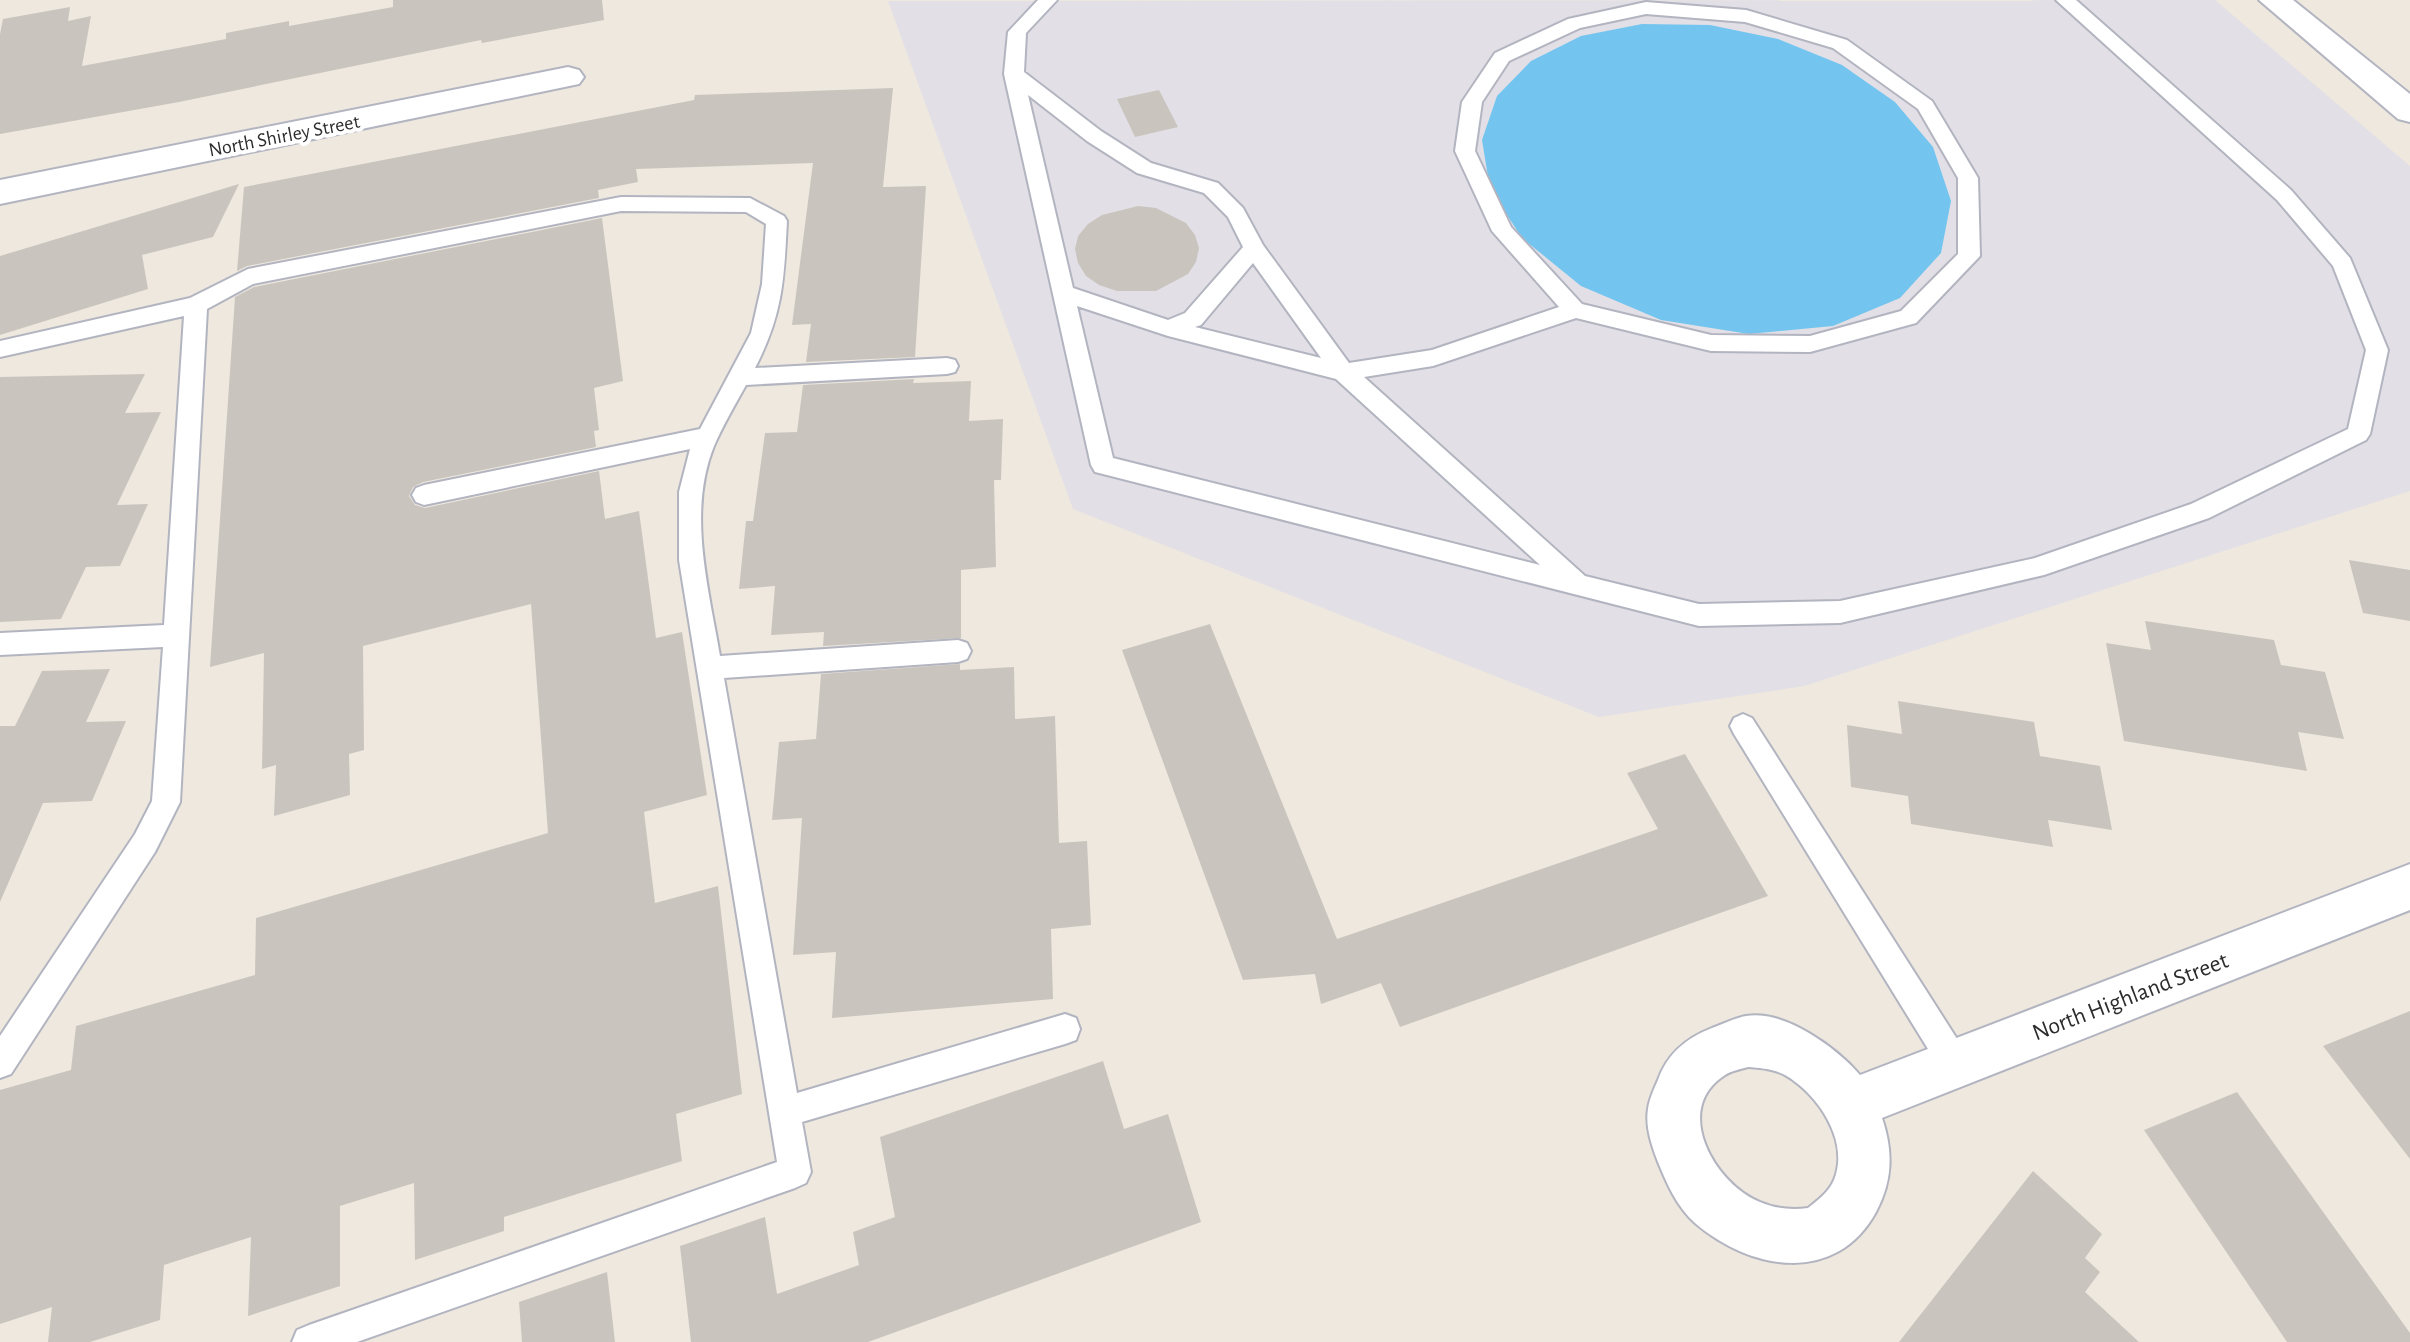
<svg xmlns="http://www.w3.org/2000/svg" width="2410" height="1342" viewBox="0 0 2410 1342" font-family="'Alegreya Sans',sans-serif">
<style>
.industrial{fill:#e2dfe6}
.water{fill:#73c5ef}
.building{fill:#c9c5be}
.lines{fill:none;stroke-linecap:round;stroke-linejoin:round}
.service-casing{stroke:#b2b4c0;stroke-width:4}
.minor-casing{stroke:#b2b4c0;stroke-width:4}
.secondary-casing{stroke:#b2b4c0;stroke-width:4}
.service{fill:#fff;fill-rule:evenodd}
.minor{fill:#fff;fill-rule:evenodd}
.secondary{fill:#fff;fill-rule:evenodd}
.labels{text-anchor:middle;stroke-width:8;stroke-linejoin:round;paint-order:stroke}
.far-street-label{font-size:20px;fill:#2c2c2c;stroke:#fff}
.street-label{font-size:24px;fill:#2c2c2c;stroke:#fff}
</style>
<rect width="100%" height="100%" fill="#eee8df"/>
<path class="industrial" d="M2215,0L2410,166V491L1804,686L1599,717L1073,509L888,1Z"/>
<path class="water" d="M1642,24L1710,25L1778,39L1842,65L1895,102L1933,147L1951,201L1941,253L1900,298L1833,326L1749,334L1661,320L1581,286L1522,238L1490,189L1482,140L1497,96L1531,61L1581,36Z"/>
<path class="building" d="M393,0H602L604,20L482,43L481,40L179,102L0,134V34L3,19L70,7L68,21L91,16L82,66L226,39V33L289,21V26L393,7Z
M893,88L883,187L926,186L915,357L806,362L811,324L792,325L813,163L636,169L638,182L598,190L599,198L247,266L237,271L244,187L694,100L695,95Z
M1159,90L1178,127L1135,137L1117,99Z
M239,184L213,237L142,255L148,289L0,335V256Z
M1138,206L1156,208L1186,223L1195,235L1199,248L1196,262L1188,274L1156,291H1117L1099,285L1086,276L1078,263L1075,249L1078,236L1088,224L1102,215Z
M602,218L623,381L594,388L599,430L594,431L596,447L423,482L413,487L409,496L415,505L425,508L599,471L605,519L639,511L656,638L682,632L707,795L644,812L655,903L718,886L742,1094L676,1114L682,1161L504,1217V1231L415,1260L414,1183L340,1206V1286L248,1316L251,1237L164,1265L160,1320L90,1342H48L52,1307L0,1324V1090L71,1070L76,1026L255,975L256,918L548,833L531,604L363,646L364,750L349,754L350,795L274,816L276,765L262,769L264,653L210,667L235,297L254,287Z
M145,374L125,413L161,412L117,505L148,504L120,566L86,567L61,619L0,622V377Z
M914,379L913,383L971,381L969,421L1003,419L1001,480H994L996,567L961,570V638L823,646L824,632L771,635L775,586L739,589L746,521H753L765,433L797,432L803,385Z
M2349,560L2410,570V621L2363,613Z
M2145,621L2274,640L2281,665L2325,672L2344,739L2298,732L2307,771L2124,741L2106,643L2151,650Z
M1210,624L1337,939L1658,829L1627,773L1685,754L1768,896L1400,1027L1381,983L1321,1004L1315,974L1243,980L1122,650Z
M960,664V670L1014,667L1015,719L1055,716L1059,843L1087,841L1091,925L1051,929L1053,999L832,1018L836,952L793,955L802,818L772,820L779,742L816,739L821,674Z
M110,669L86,722L126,721L92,801L43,803L0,902V726H15L42,671Z
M1898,701L2034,722L2040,756L2100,766L2112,830L2048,820L2053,847L1911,824L1908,796L1851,787L1847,725L1902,734Z
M2410,1011V1159L2323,1046Z
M1103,1061L1124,1129L1168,1114L1201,1222L868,1342H691L680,1246L765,1217L777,1294L859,1265L853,1232L895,1217L880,1137Z
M2237,1092L2410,1333V1342H2287L2144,1130Z
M2033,1171L2102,1234L2085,1258L2100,1272L2085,1292L2139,1342H1899Z
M607,1272L615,1342H522L519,1302Z"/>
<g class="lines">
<defs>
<path id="service" d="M1038,0H1057L1026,33L1024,72L1101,131L1151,163L1218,183L1243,208L1263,245L1349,363L1432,350L1559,307L1492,231L1455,151L1462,102L1495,53L1568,19L1646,2L1746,10L1847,40L1932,101L1978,178L1980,256L1916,323L1810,352L1711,351L1576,318L1433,366L1364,377L1585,576L1699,604L1840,601L2035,558L2191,504L2348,429L2366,350L2333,266L2277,200L2056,0H2076L2291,190L2350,258L2388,350L2370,434L2366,440L2209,518L2044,575L1840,623L1699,626L1103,474L1095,472L1091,465L1004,74L1008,32ZM1646,14L1745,22L1833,48L1918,109L1958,178V254L1901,311L1810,336L1711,335L1582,304L1511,227L1475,151L1482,102L1509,61L1580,28ZM1028,95L1087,141L1137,173L1204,193L1228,217L1243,247L1185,313L1168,320L1073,288ZM1253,263L1321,358L1195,327L1201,325ZM1077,306L1168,336L1336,379L1540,565L1113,458Z
M621,197L750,198L784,216L787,221C784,280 783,314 755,368L947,358L955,360L958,366L955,372L947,374L746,385C735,405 723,425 714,446C687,512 709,590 720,656L958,640L967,643L971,651L967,659L958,662L724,678L797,1093L1065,1014L1076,1018L1080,1029L1076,1040L1065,1044L802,1122L811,1172L806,1183L795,1188L357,1342H292L297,1330L309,1325L777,1162L679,560V492L690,449L424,505L416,502L412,495L416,488L424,485L700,429L751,333L762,284L766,224L746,212L621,211L253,284L207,309L180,802L155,852L11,1074L0,1078V1036L135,834L152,801L163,647L0,655V633L164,625L184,316L0,357V341L190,298L248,269Z
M1743,714L1752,718L1966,1053L1970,1064L1966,1075L1955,1079L1944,1075L1734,734L1730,726L1734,718Z"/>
<path id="minor" d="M568,67L579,70L584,77L579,84L0,204V180Z
M2410,864V910L1882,1118C1893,1151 1893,1180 1876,1212C1836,1285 1751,1271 1695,1223C1677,1207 1667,1184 1658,1162C1652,1146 1645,1127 1648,1109C1649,1100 1654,1089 1658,1080C1667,1054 1686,1038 1712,1028C1723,1024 1735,1018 1746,1016C1784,1009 1837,1048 1860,1075ZM1748,1067C1760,1068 1774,1069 1785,1075C1818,1094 1850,1141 1834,1180C1829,1192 1818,1200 1808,1208C1792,1210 1776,1209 1760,1202C1715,1184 1671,1109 1725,1075C1731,1071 1741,1069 1748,1067Z"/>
<path id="secondary" d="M2259,0H2293L2410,94V122L2398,119Z"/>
</defs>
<use href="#service" class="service-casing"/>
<use href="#minor" class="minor-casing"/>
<use href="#secondary" class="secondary-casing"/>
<use href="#service" class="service"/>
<use href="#minor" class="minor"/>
<use href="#secondary" class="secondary"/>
</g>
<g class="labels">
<g class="far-street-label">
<text transform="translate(284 135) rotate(-11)" y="7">North Shirley Street</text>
</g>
<g class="street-label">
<text transform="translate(2130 996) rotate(-21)" y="8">North Highland Street</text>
</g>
</g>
</svg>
